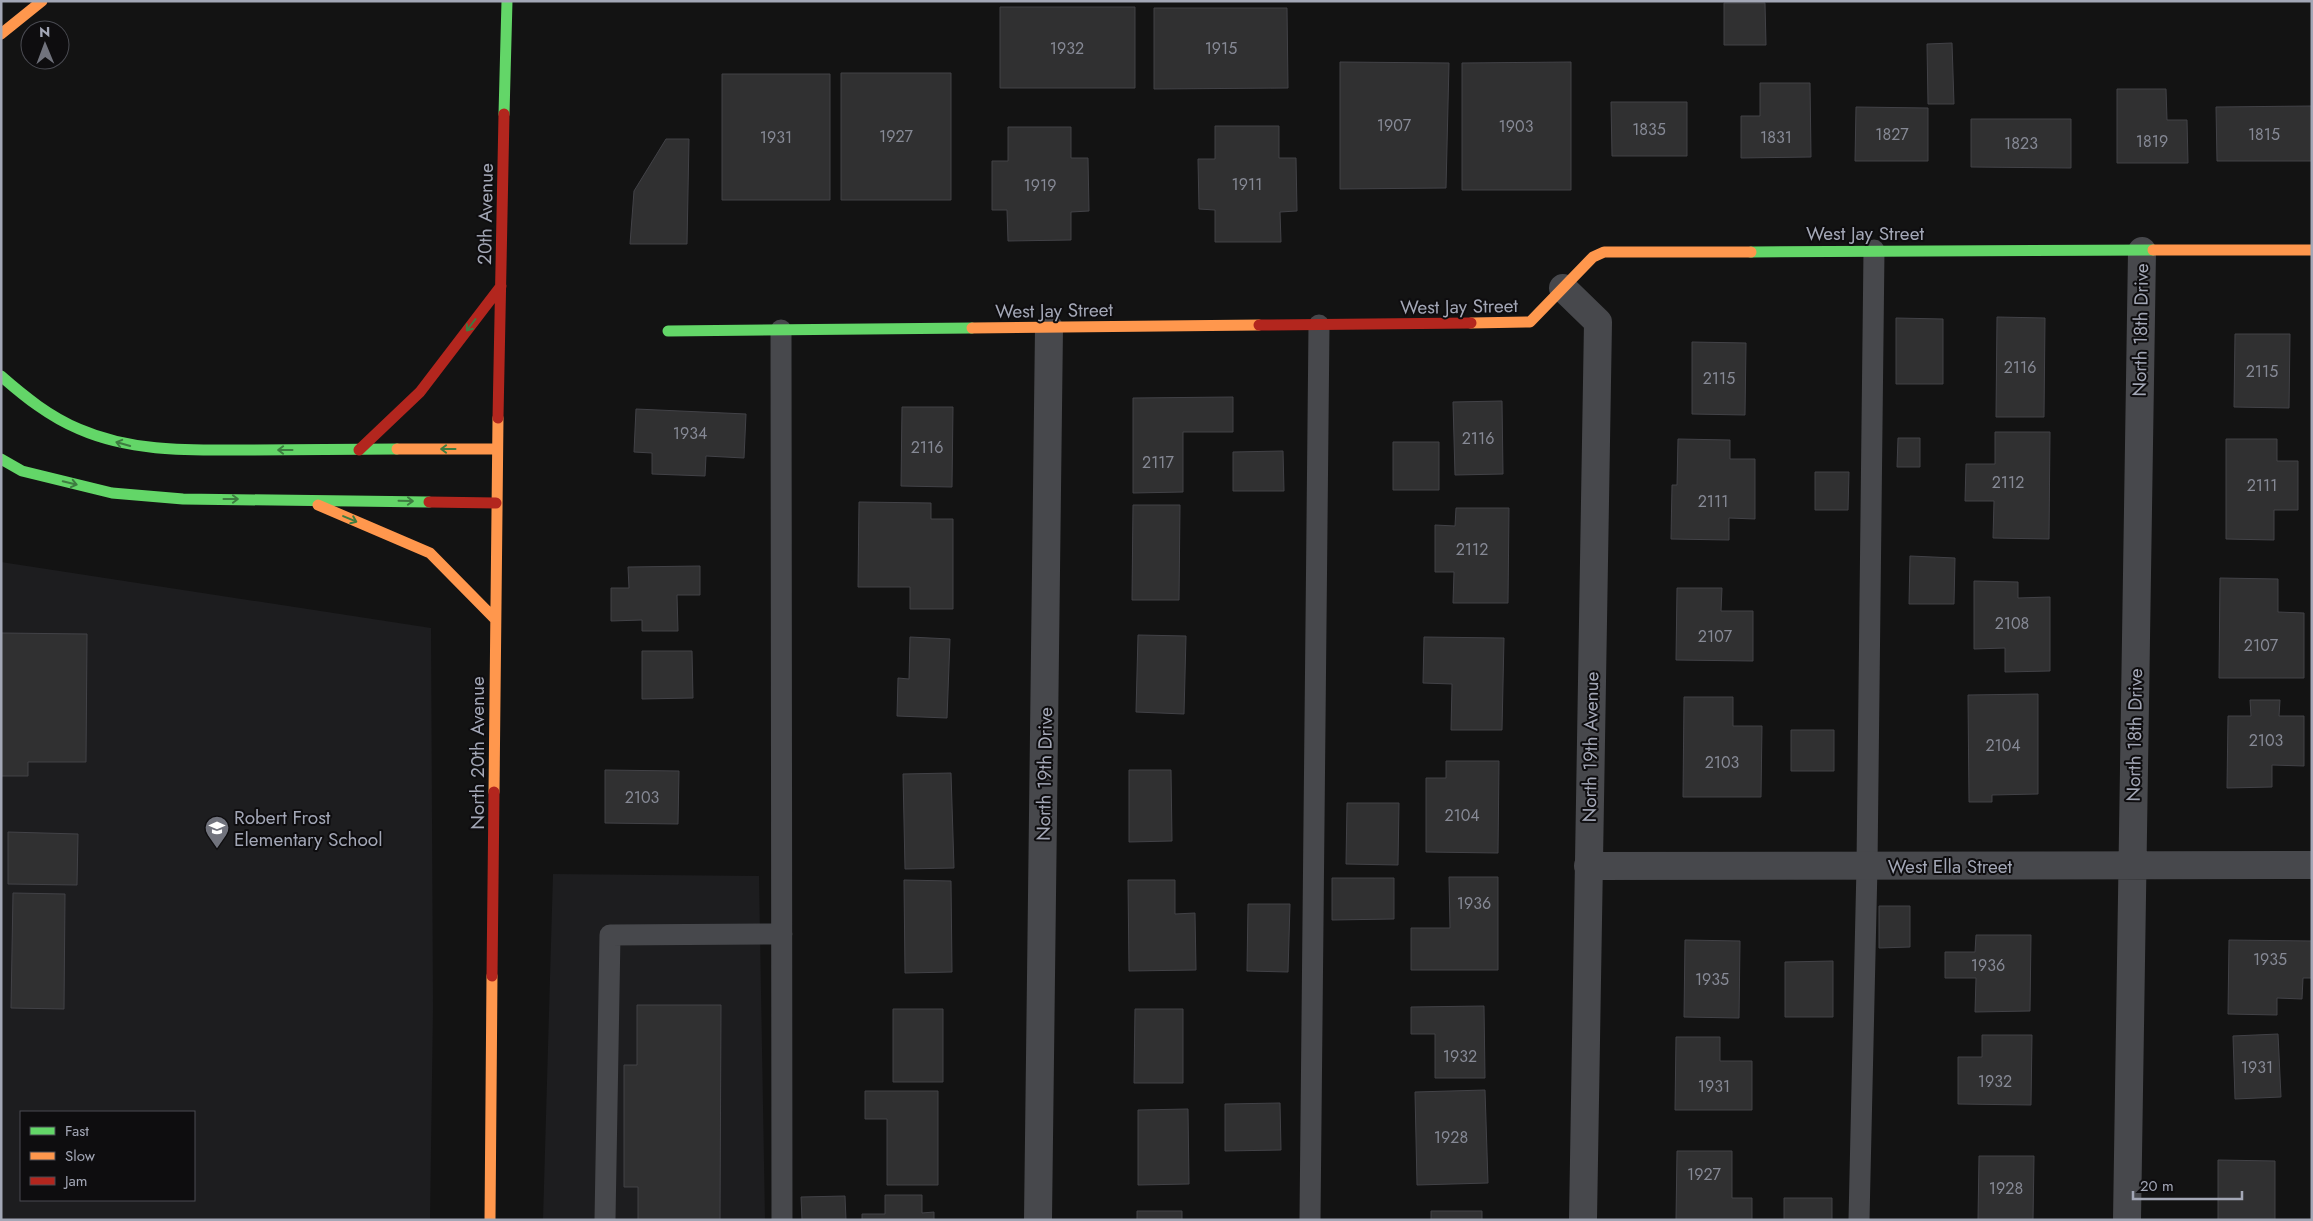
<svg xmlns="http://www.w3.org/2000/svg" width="2313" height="1221" viewBox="0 0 2313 1221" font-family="Jost,sans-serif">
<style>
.built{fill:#1d1d1f;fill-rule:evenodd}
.building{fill:#303031;stroke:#424247}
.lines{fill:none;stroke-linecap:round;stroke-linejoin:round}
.lane{stroke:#47484c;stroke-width:21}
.street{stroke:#47484c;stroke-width:28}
.fast{stroke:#63d668;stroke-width:11}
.slow{stroke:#ff974d;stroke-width:11}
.jam{stroke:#b3261e;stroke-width:11}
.oneway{stroke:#3d7c40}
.labels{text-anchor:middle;stroke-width:4;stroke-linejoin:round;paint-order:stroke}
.number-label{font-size:16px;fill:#868995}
.street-label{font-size:19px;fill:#a3a7b6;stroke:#0e0d0f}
.poi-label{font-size:19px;fill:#a3a7b6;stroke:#0e0d0f;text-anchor:start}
</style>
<rect width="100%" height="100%" fill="#131313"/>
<path class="built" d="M1,562L431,628L433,1008L430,1220H1ZM21,1112H194V1200H21Z
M553,874L759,876L765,1220H543Z"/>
<path class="building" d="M1724,3H1765L1766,45H1724Z
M1000,7H1135V88H1000Z
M1154,8H1287L1288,88L1154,89Z
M1952,43L1954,104H1928L1927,44Z
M1340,62L1449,63L1446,188L1340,189Z
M1571,62V190H1462V63Z
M841,73H951V200H841Z
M722,74H830V200H722Z
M1760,83H1810L1811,157L1741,158V116H1760Z
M2117,89H2166L2167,120H2187L2188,163H2117Z
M1611,102H1687V156H1612Z
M2312,106V161H2217L2216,107Z
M1856,107L1928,108V161H1855Z
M1971,119H2071V168L1971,167Z
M1215,126H1279V158H1296L1297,211L1280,212L1281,242H1215V210L1199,209L1198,159H1215Z
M1008,127H1071V158H1088L1089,211L1071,212V240L1008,241L1007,210H992V161H1008Z
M666,139H689L687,244H630L634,191Z
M1997,317L2045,318L2044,417H1996Z
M1896,318L1943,319V384H1896Z
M2235,334H2290L2289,408L2234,407Z
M1692,342L1746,343L1745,415L1692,414Z
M1233,397V432H1183V492L1133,493V398Z
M1502,401L1503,474L1455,475L1453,402Z
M902,407H953L952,487L901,486Z
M636,409L746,414L744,458L706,456L705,476L652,474V453L634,452Z
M1995,432H2050L2049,539L1993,538L1994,501H1965L1966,464H1995Z
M1898,438H1920V467H1897Z
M1678,439L1730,440V459H1755V519L1729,518V540L1671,539L1672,485H1677Z
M2226,439H2277V461H2298V510H2274V540L2226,539Z
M1393,442H1439V490H1393Z
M1283,451L1284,491H1233V452Z
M1815,472H1849L1848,510H1815Z
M859,502L931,503V519H953V609H910V587H858Z
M1133,505H1180L1179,600H1132Z
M1456,508H1509L1508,603H1453L1454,572H1435V525L1455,526Z
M1910,556L1955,558L1954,604H1909Z
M700,566V595H677L678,631H642V620L611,621V588H629L628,567Z
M2220,578L2278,579V612L2304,613V678H2219Z
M1974,581L2018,582V598L2050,597V671L2005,672V648L1974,649Z
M1677,588H1722L1721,611H1753V661L1676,660Z
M1,633L87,634L86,762H28V776H1Z
M1138,635L1186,636L1184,714L1136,712Z
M910,637L950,639L947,718L897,716L898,678L909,679Z
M1424,637L1504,638L1502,730H1451L1452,684L1423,683Z
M642,651H692L693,698L642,699Z
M2038,694V794L1992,795V802H1969L1968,695Z
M1684,697H1733V726H1762L1761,797H1683Z
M2250,700H2280L2279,716H2304V766L2272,765V787L2227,788L2228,716H2251Z
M1791,730H1834V771H1791Z
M1446,761H1499L1498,853L1426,852V778H1446Z
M605,770L679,771L678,824L605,823Z
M1129,770H1171L1172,841L1129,842Z
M951,773L954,868L905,869L903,774Z
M1347,803H1399L1398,865L1346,864Z
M8,832L78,834L77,885L8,884Z
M1449,877H1498V970H1411V928H1450Z
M1332,878H1394V919L1332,920Z
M904,880L951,881L952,972L905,973Z
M1128,880H1175V914L1195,913L1196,970L1129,971Z
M13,893L65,894L64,1009L11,1008Z
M1248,904H1290L1288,972L1247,971Z
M1879,906H1910V947L1879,948Z
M1976,935H2031L2030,1011L1975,1012L1976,978H1945V952H1975Z
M1685,940L1740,941L1739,1018L1684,1017Z
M2229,940L2312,941V978H2303L2302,999L2277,998V1015L2228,1014Z
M1833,961V1017H1785V962Z
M637,1005H721L720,1220H638V1187H624V1065H637Z
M1484,1006L1485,1078H1435V1034H1411V1007Z
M893,1009H943V1082H893Z
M1135,1009H1183V1083H1134Z
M2278,1034L2281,1097L2235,1099L2233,1036Z
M1982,1035H2032L2031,1105L1958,1104V1057H1982Z
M1676,1037H1720V1061H1752V1110H1675Z
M1485,1090L1488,1183L1417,1185L1415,1092Z
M865,1091H938V1185H887V1119H865Z
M1280,1103L1281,1150L1225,1151V1104Z
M1188,1109L1189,1184L1138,1185V1110Z
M1677,1151H1732V1198H1752V1220H1676Z
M1979,1156H2034L2033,1220H1978Z
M2218,1160L2275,1161V1220H2218Z
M885,1195H922V1213L934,1212V1220H862V1214H885Z
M845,1196L846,1220H802L801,1197Z
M1784,1198H1832V1220H1784Z
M1137,1211H1182V1220H1137Z
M1431,1211H1482V1220H1431Z"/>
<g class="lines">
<path class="lane" d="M781,330L782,1220
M605,1220L610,935L782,934
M1310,1220L1319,325
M1859,1220L1867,866L1874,250"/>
<path class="street" d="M1563,288L1598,322L1583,1220
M1588,866L2312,865
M1038,1220L1049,328
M2127,1220L2142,251"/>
<path class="fast" d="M504,114L507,1
M1751,252L2153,250
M668,331L972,328
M1,376C25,397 50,417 79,429C134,453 194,450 252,450C300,450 349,449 397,449
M1,459L22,471L112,493L183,499L429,502"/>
<path class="slow" d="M1,34L42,1
M2153,250H2312
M1471,323L1530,322L1593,257L1604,252H1751
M972,328L1259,325
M397,449H497
M318,505L430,553L495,619
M494,792L498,418
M490,1220L492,976"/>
<path class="jam" d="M1259,325L1471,323
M498,418L504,114
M359,450L420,392L501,286
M429,502L496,503
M492,976L494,792"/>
</g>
<defs><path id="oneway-shaft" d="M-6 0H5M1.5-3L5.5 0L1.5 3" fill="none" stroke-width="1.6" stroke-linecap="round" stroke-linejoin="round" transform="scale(1.25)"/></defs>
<g class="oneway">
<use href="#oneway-shaft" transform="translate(471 325) rotate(127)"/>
<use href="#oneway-shaft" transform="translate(123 444) rotate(-164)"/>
<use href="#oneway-shaft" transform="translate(448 449) rotate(180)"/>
<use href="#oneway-shaft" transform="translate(285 450) rotate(-180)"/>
<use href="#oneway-shaft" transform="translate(70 483) rotate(14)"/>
<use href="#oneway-shaft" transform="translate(231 499)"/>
<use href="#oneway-shaft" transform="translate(406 501) rotate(1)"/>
<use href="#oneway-shaft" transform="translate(350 519) rotate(23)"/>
</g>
<defs>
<symbol id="school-pin" viewBox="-11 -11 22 30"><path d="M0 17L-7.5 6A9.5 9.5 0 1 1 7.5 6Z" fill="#71737d" stroke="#0e0d0f"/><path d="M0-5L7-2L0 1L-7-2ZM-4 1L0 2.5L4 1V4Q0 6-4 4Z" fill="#fff"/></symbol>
</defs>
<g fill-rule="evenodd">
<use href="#school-pin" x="203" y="814" width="28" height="38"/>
</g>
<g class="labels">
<g class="number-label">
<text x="1067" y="54">1932</text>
<text x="1221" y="54">1915</text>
<text x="1394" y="131">1907</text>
<text x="1516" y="132">1903</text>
<text x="1649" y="135">1835</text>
<text x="1892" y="140">1827</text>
<text x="2264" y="140">1815</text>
<text x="896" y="142">1927</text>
<text x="776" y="143">1931</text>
<text x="1776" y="143">1831</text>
<text x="2152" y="147">1819</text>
<text x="2021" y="149">1823</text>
<text x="1247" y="190">1911</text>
<text x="1040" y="191">1919</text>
<text x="2020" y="373">2116</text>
<text x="2262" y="377">2115</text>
<text x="1719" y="384">2115</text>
<text x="690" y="439">1934</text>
<text x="1478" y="444">2116</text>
<text x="927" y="453">2116</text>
<text x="1158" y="468">2117</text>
<text x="2008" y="488">2112</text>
<text x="2262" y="491">2111</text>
<text x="1713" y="507">2111</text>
<text x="1472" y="555">2112</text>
<text x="2012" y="629">2108</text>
<text x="1715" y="642">2107</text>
<text x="2261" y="651">2107</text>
<text x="2266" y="746">2103</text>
<text x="2003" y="751">2104</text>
<text x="1722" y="768">2103</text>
<text x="642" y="803">2103</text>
<text x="1462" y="821">2104</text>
<text x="1474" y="909">1936</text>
<text x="2270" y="965">1935</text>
<text x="1988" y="971">1936</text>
<text x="1712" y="985">1935</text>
<text x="1460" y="1062">1932</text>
<text x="2257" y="1073">1931</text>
<text x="1995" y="1087">1932</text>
<text x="1714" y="1092">1931</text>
<text x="1451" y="1143">1928</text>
<text x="1704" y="1180">1927</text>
<text x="2006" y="1194">1928</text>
</g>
<g class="street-label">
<text transform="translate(485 214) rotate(-89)" y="7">20th Avenue</text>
<text x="1865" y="240">West Jay Street</text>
<text transform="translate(1459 306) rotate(-1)" y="7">West Jay Street</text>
<text transform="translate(1054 310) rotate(-1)" y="7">West Jay Street</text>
<text transform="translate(2140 330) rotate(-89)" y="7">North 18th Drive</text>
<text transform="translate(2134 735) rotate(-89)" y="7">North 18th Drive</text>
<text transform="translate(1590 747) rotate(-89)" y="7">North 19th Avenue</text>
<text transform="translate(477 753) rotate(-90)" y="7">North 20th Avenue</text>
<text transform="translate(1044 774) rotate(-89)" y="7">North 19th Drive</text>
<text x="1950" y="873">West Ella Street</text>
</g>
<g class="poi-label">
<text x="234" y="824">Robert Frost<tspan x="234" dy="22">Elementary School</tspan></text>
</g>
</g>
<rect width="2313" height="1221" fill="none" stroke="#a3a7b6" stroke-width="5"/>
<rect x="20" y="1111" width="175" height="90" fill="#0e0d0f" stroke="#4a4b52"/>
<rect x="30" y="1127" width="25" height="8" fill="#63d668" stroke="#4a4b52"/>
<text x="65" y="1136" font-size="15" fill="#a3a7b6">Fast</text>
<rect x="30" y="1152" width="25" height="8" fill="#ff974d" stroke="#4a4b52"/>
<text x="65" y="1161" font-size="15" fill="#a3a7b6">Slow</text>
<rect x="30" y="1177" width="25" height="8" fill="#b3261e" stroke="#4a4b52"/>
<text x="65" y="1186" font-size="15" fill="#a3a7b6">Jam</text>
<g transform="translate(45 45) rotate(359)"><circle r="24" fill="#0e0d0f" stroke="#4a4b52"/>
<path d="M0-4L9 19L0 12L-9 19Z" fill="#71737d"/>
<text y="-8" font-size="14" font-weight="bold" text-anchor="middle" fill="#a3a7b6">N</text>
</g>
<path d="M2133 1191v8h109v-8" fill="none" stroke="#a3a7b6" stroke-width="2.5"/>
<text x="2140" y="1191" font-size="15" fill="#a3a7b6" stroke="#0e0d0f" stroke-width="4" paint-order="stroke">20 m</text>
</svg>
